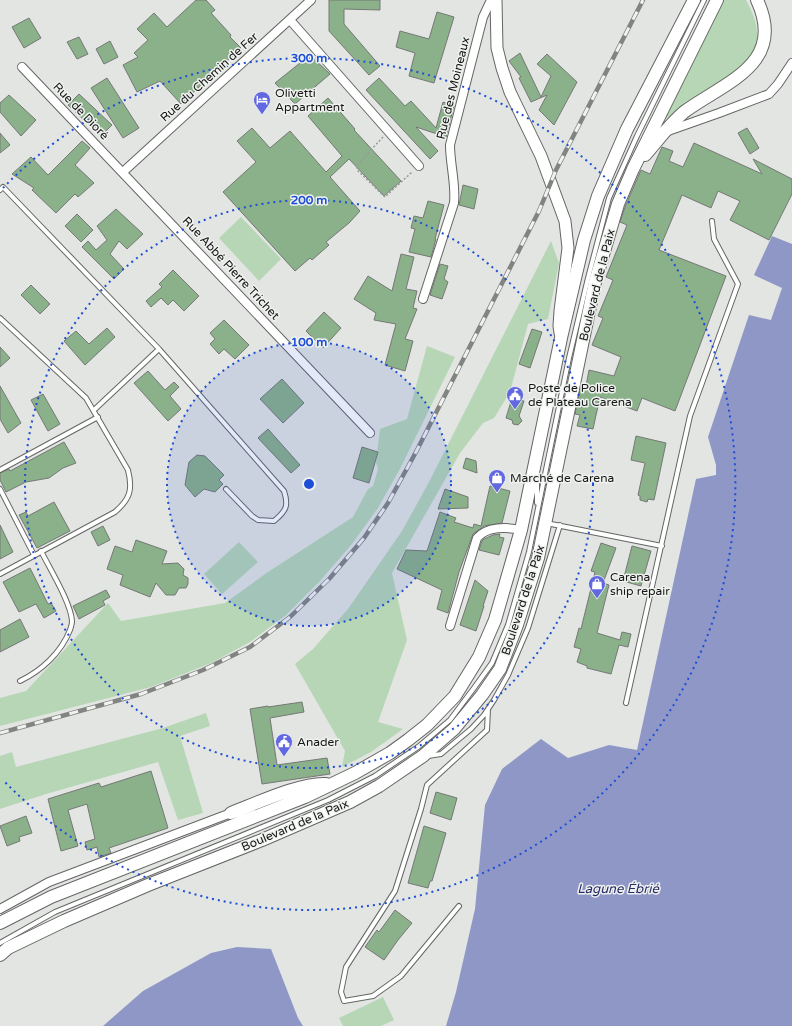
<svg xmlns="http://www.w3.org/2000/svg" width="792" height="1026" viewBox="0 0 792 1026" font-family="'Varela Round',sans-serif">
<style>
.green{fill:#b6d6b5}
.water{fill:#8f97c7}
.building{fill:#8ab189;stroke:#767876}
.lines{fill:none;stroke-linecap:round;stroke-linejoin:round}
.service-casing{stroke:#646664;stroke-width:6}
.minor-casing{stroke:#646664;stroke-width:10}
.secondary-casing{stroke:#646664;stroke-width:13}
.primary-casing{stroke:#646664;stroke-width:14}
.path{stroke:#979a97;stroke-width:1.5;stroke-dasharray:2 2;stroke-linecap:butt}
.service{stroke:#fff;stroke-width:4}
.minor{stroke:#fff;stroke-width:8}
.secondary{stroke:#fff;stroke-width:11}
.primary{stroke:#fff;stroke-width:12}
.rail-casing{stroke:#828482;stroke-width:4.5}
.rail{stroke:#eff2ef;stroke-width:3;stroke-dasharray:9;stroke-linecap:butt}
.ring{fill:none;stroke:#1d4ed8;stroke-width:2;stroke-dasharray:2 4}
.labels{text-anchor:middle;stroke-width:3;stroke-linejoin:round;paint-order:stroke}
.street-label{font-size:12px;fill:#151615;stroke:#eff2ef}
.poi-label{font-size:12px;fill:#151615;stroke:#eff2ef;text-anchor:start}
.water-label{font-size:13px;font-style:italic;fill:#252863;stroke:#eff2ef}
.centre{fill:#1d4ed8;stroke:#eff2ef;stroke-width:2}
.ring-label{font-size:12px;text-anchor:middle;font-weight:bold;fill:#1d4ed8;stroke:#eff2ef;stroke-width:3;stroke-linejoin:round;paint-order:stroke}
</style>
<rect width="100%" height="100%" fill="#e2e5e2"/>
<path class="green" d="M724,0H746C754,15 760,29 756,46C749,69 685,106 664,120Z
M241,217L281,259L259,281L219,238Z
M551,241L559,263L548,319L528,324L510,392L494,418L483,423L460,453L392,573L407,640L378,722L403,729L371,752L342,767L345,751L295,664L313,649L348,609L402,531L429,482Z
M427,346L455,357L401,467L378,508L352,544L320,581L286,615L250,642L211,663L151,687L0,726V698L26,691L108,603L121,621L225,603L268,572L353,517L368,489L373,486L378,469L376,462L380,429L407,419Z
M239,542L258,562L222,594L204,574Z
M206,713L210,726L180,736L203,813L178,820L158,762L46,794L0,809V756L12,752L16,767L163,728Z
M383,997L394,1020L381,1026H343L339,1018Z"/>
<path class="water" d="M772,236L792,244V1026H446L456,992L475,909L485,805L502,769L541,739L568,758L609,745L637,750L696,479L716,475V465L708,437L749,315L771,320L782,288L754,275Z
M237,947L271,949L298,1018L303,1026H103L143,991L211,953Z"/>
<path class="building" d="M196,0H206L215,10L211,13L231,35L230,37L241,48L181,104L160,81L137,92L123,65L138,57L134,53L148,40L137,29L154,13L167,27Z
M329,0H380V10L344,9V24L380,66L369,75L329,31Z
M437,12L454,17L434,83L409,76L415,53L396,47L400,31L429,39Z
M29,18L41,38L24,48L12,27Z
M79,37L88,54L77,59L67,42Z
M110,41L118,57L104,64L96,49Z
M520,53L541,97L551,76L537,64L547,54L577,82L554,125L539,110L547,95L531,102L519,78L521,77L509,61Z
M310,55L330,74L295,104L275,83Z
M107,78L139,128L123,138L91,88Z
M379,78L405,106L411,101L436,128L443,102L454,106L446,137L416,127L438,151L430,159L366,90Z
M79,94L112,125L101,136L68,105Z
M9,95L36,120L21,136L0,112V103Z
M328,98L355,129L354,130L401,181L384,196L349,159L330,177L360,211L349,223L326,242L329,245L312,260L310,258L295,271L223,192L256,162L237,141L252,128L270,148L290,131L326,172L342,156L308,116Z
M747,128L759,148L750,154L738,133Z
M0,133L10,145L0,153Z
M82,141L90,148L75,165L94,183L78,197L75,194L56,213L32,190L34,188L12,174L31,157L48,175Z
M694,143L762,174L753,159L792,179V194L769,240L730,220L740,201L718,191L711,208L682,195L659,250L726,276L675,411L642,398L637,411L600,397L593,429L577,426L580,415L575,414L581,385L586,386L589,370L614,376L621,357L592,345L603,318L598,316L613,280L606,277L627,225L620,222L625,207L641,170L650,174L662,147L673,151L669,161L683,167Z
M463,185L478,189L474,209L459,205Z
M428,201L444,205L435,239H436L431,257L409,252L415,229L411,228L414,216L423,218Z
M116,209L143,234L127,249L119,241L110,254L124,269L114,279L82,247L88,241L96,250L107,240L97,226Z
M77,214L93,230L81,242L65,226Z
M401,254L414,257L406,289L417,291L413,308L417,309L405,339L413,341L405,371L385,365L396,324L374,320L376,313L354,299L368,276L392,291Z
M440,264L448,266L444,279L448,282L442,299L430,295Z
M173,270L199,296L184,311L173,300L168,305L161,298L151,307L146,301L162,287L159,284Z
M31,285L50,304L40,314L21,295Z
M324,312L341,328L323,348L306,331Z
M224,320L249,345L235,359L224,349L219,354L210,344L215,339L210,333Z
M107,328L115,337L85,365L64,341L76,331L89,344Z
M532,329L542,332L530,368L519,364Z
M0,347L10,358L0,367Z
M148,371L165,390L174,382L179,387L170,396L181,409L168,421L134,383Z
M282,379L304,403L283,423L260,399Z
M0,386L21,423L8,433L0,419Z
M43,394L60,424L48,431L31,400Z
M512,398L524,401L519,416L522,421L518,425L513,424L512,420L506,418Z
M268,429L300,465L291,473L258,438Z
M636,436L666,443L654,500L648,499L647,502L640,500V496L638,495L645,463L631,460Z
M64,442L76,463L63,468L49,478L26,482L6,492L0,480V473L9,469L10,471Z
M362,447L378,452L369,483L353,478Z
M197,455L205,456L224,475L219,480L223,484L215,492L204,489L195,497L185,485L189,462Z
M466,458L476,461L477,473L463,468Z
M490,486L510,491L502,523L484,526L473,534L459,572L448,613L437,609L442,590L397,569L406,550L427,551L440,512L456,518L454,522L473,528L474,524L481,526Z
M445,489L468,497V508L438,509Z
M54,502L70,531L37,548L19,515L26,512L28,516Z
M0,525L13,552L0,559Z
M103,526L110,540L98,546L91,532Z
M500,534L499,537L504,538L499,555L479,550L482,541L484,539L493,535Z
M136,540L167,551L162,564L178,563L184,569L183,575L188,578V584L186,588H179L175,595H166L156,583L150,597L120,585L123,575L107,569L115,546L132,552Z
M601,543L616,548L603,583L609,585L597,633L620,640L622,632L631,634L628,647L619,645L611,674L587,668V666L577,662L581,649L574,647L579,628L581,629L595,572L591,571Z
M632,546L651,551L641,586L623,581Z
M30,568L48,604L51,603L56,611L44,618L36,604L19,612L3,582Z
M475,580L488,591L483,606H484L476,631L460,625Z
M106,590L110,597L103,601L105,605L79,619L73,606Z
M20,619L29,637L0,652V630Z
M302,702L304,712L270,718L277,765L327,758L330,774L262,784L250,709L268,706V707Z
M151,771L168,828L109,848L111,853L99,857L97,847L87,850L85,842L95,839L87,804L68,810L78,846L61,851L48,799L99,783L101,787Z
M436,792L457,798L451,820L430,813Z
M26,816L32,833L19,837L20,841L7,846L0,826Z
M424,826L446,833L432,881H430L428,888L408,883Z
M395,910L412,923L398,940L384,960L365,947L377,930L379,932Z"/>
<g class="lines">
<defs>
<path id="service" d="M0,190L3,187L159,349L284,491C289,506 286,511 274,521L258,520L252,516L226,489
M0,318L86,398L128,470C133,490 130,499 115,512L0,574
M94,410L159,349
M0,470L98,417
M0,489L34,555
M537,503V478
M546,523L662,546
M20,681C41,671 61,653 70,630C71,627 72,624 72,621C71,603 50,569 41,551
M626,703L690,416L738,284L714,239L712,221
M428,756L441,754L471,729L484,715L494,700L508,675L528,628L560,525
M459,906L401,976L373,996L344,1001L341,992L346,967L395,891L421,809L427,785L487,730L488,709
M0,943L55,912L328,800L375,776L418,747L450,720L474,688L492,663L508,625L529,552L569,358L588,278L609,198L637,136L704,0"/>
<path id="minor" d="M290,20L419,166
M22,67L370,433
M668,131L719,113L769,94L778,84L792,63
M123,172L311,0
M423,299L454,203C456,184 450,164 450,145L483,17L491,0
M450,626L477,538C487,526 507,527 521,530
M0,909L49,882L231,813"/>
<path id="secondary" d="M496,0L497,48L502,68L510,92L541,156L565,221L568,248L560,311L559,326L560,333"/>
<path id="primary" d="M645,155C658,140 669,125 684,112C725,82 787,64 757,0
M231,813C255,804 302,782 326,784
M0,923L51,897L305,797L355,773L390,753L408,740L427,725L455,696L479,657L495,620L521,530L561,338L584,240L598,196L627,129L694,0
M0,955L8,948L64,921L148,885L262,840L350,802L379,786L423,756L454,729L482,695L500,669L517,625L538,558L595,282L618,204L633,169L717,0"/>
</defs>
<use href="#service" class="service-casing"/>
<use href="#minor" class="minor-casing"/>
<use href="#secondary" class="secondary-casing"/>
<use href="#primary" class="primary-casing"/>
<path class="path" d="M383,137L357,165V170L385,197L412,172"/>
<use href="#service" class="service"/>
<use href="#minor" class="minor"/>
<use href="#secondary" class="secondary"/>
<use href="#primary" class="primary"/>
<defs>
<path id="rail" d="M0,733L141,694L203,670L250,647L290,617L330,578L364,538L388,503L416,452L539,211L556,170L643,0"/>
</defs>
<use href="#rail" class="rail-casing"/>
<use href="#rail" class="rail"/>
</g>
<circle cx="309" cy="484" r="142" fill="#1d4ed8" fill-opacity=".12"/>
<g class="ring">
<circle cx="309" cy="484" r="142"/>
<circle cx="309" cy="484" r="284"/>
<path d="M3 188A426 426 0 1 1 3 780"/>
</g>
<defs>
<symbol id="hotel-pin" viewBox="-11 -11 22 30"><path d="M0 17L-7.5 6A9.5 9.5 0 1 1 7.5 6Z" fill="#6168e0" stroke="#eff2ef"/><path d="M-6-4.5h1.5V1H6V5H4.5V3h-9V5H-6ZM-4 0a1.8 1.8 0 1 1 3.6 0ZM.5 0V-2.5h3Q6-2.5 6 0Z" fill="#fff"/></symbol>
<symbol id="civic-pin" viewBox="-11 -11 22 30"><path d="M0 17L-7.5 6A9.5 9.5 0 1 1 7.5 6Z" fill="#6168e0" stroke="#eff2ef"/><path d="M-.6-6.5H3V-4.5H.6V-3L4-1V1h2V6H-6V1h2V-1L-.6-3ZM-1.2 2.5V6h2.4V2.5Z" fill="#fff"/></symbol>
<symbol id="shop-pin" viewBox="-11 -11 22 30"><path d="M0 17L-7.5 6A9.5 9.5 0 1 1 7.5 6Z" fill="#6168e0" stroke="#eff2ef"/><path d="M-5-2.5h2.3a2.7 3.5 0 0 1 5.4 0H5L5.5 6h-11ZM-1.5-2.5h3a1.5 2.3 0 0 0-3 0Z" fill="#fff"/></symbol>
</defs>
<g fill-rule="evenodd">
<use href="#hotel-pin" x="252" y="90" width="20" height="27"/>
<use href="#civic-pin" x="505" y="385" width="20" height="27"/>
<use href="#shop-pin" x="487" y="468" width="20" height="27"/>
<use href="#shop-pin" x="587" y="574" width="20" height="27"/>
<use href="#civic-pin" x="274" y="732" width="20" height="27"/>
</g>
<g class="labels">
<g class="street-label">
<text transform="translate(209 77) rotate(-42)" y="4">Rue du Chemin de Fer</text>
<text transform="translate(453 88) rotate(-76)" y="4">Rue des Moineaux</text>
<text transform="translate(81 111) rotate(46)" y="4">Rue de Dioré</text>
<text transform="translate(231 268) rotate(47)" y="4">Rue Abbé Pierre Trichet</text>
<text transform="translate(597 285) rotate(-76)" y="4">Boulevard de la Paix</text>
<text transform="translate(523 600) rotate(-72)" y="4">Boulevard de la Paix</text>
<text transform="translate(295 825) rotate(-23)" y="4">Boulevard de la Paix</text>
</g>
<g class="poi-label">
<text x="275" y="97">Olivetti<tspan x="275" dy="14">Appartment</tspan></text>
<text x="528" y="392">Poste de Police<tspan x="528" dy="14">de Plateau Carena</tspan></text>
<text x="510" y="482">Marché de Carena</text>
<text x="610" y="581">Carena<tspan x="610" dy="14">ship repair</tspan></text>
<text x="297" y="746">Anader</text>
</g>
<g class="water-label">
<text x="618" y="893">Lagune Ébrié</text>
</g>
</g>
<circle cx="309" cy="484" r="6" class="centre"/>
<g class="ring-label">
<text x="309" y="62">300 m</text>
<text x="309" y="204">200 m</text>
<text x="309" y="346">100 m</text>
</g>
</svg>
